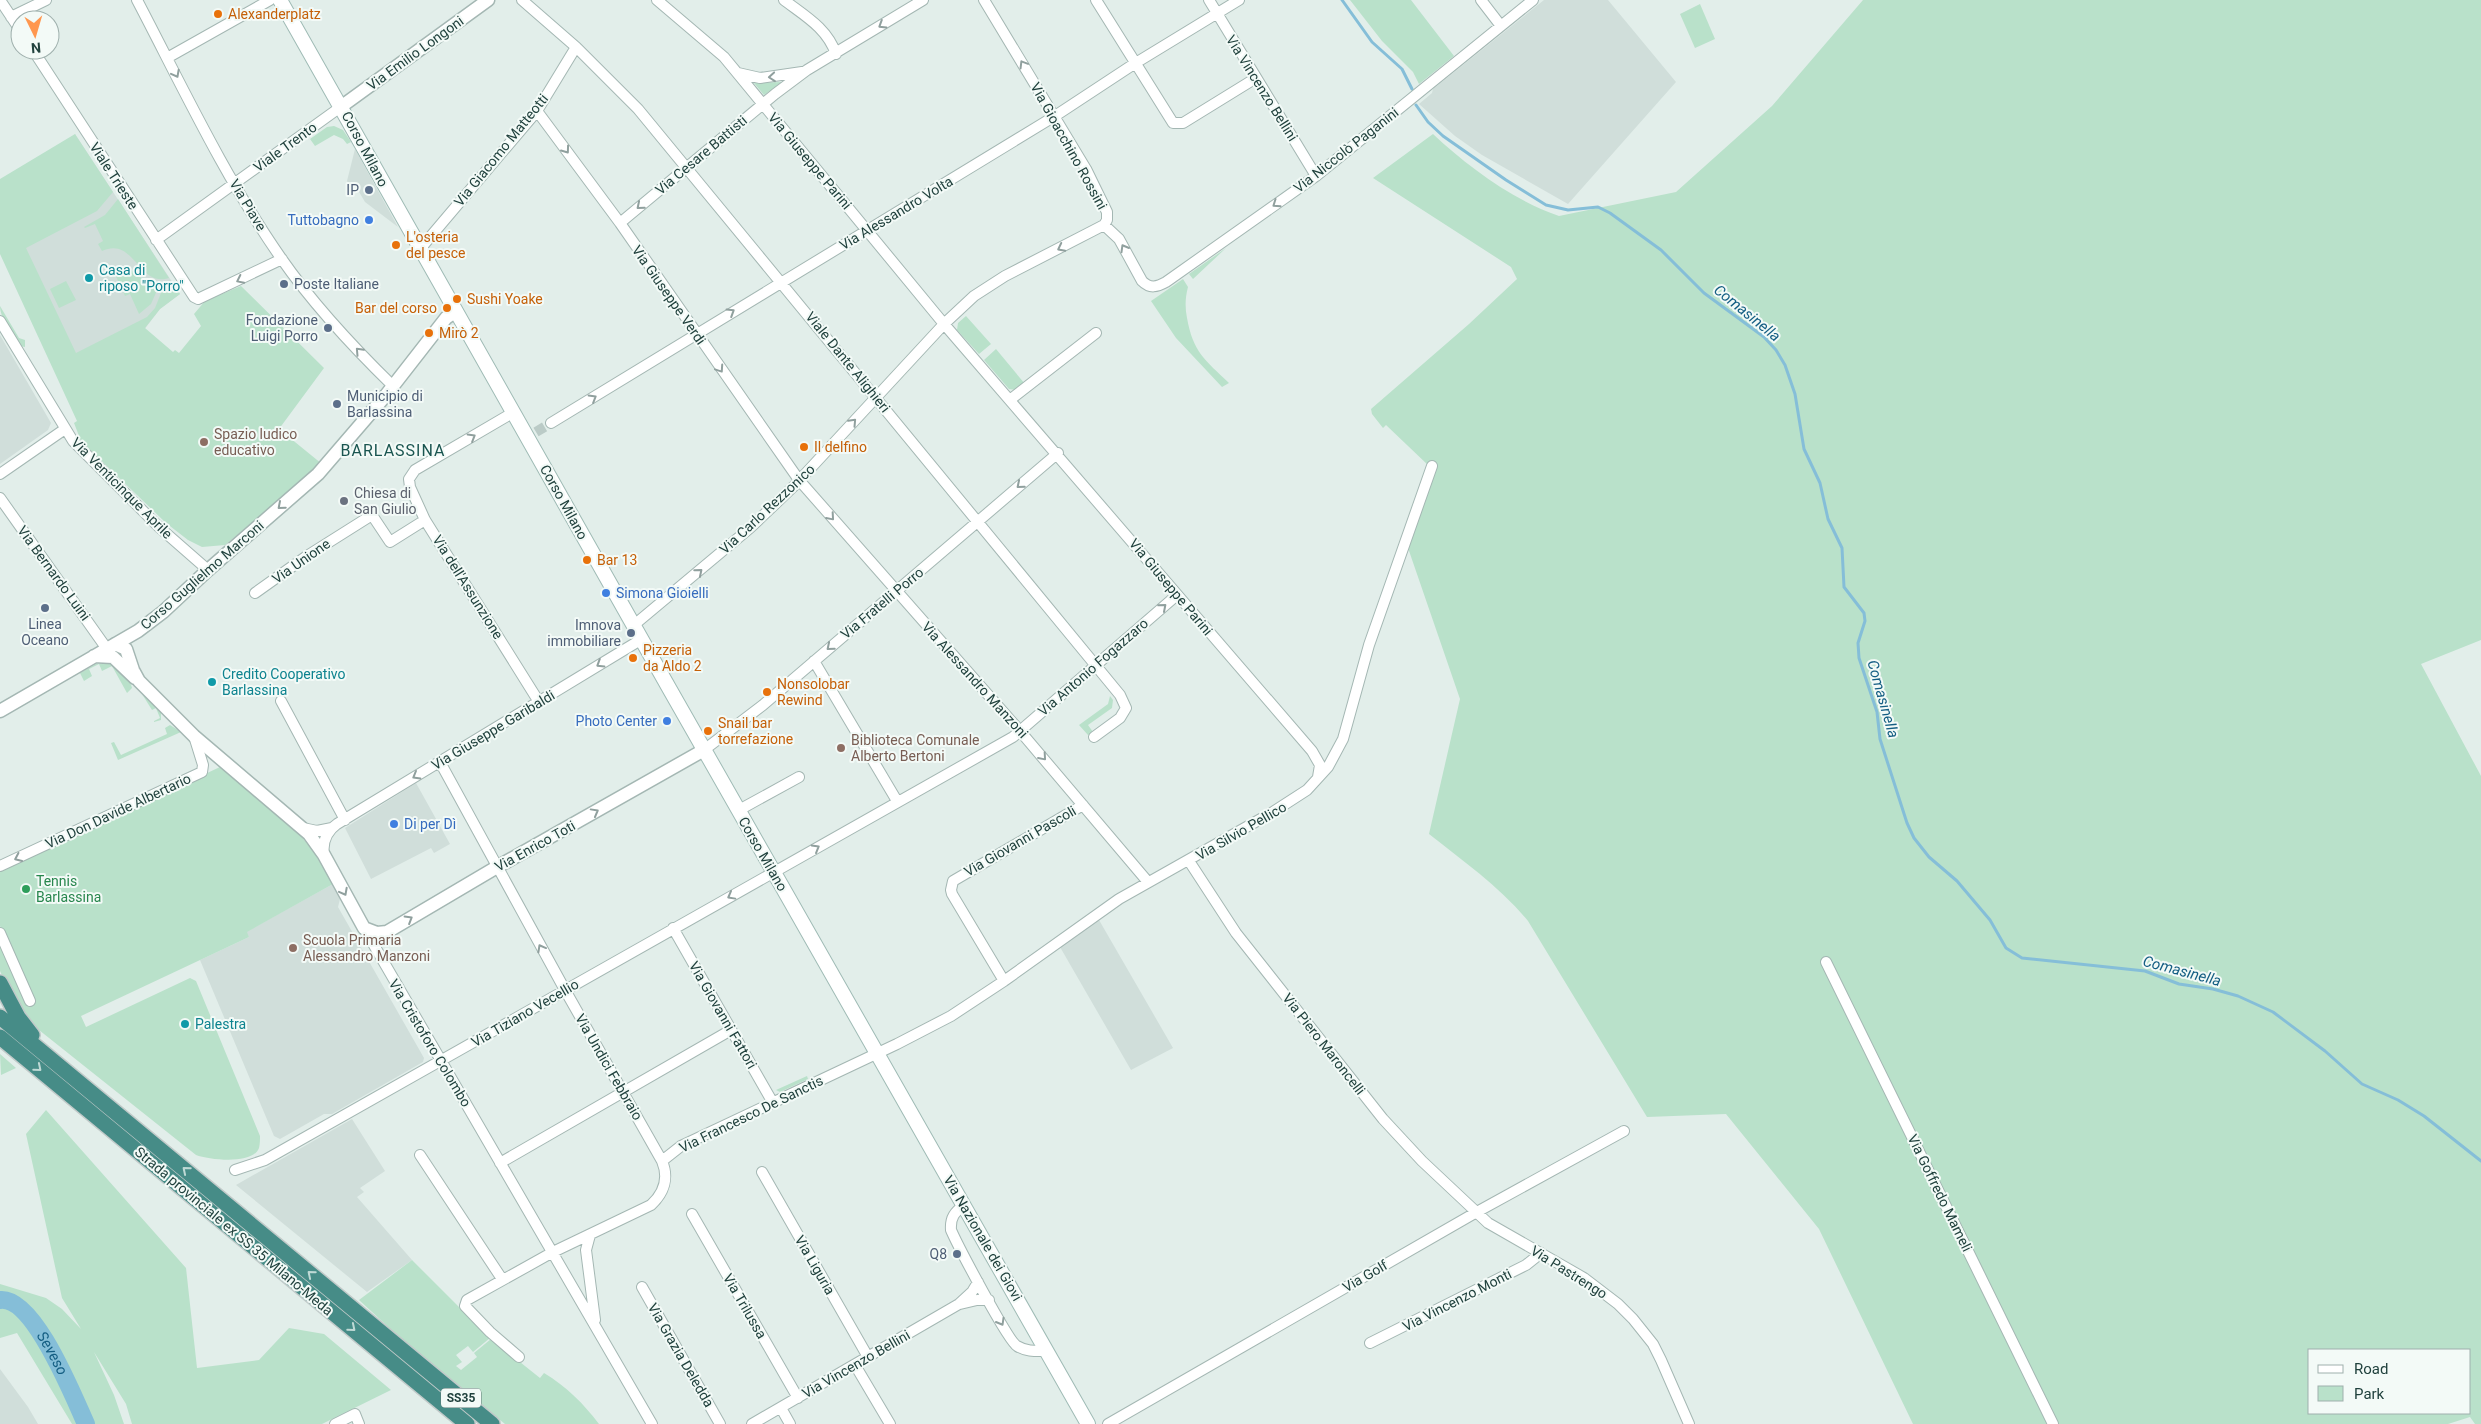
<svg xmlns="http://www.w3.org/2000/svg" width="2481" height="1424" viewBox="0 0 2481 1424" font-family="Roboto,sans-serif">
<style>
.built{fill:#d0deda}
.green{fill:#b9e1ca;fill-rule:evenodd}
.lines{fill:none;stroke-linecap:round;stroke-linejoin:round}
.stream{stroke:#85bed8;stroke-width:3}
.river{stroke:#85bed8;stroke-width:18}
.minor-tunnel{stroke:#bbcbc7;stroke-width:10;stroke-dasharray:10 5;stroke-linecap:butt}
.minor-casing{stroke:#a4b7b3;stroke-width:12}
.tertiary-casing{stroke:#a4b7b3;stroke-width:15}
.secondary-casing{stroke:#9fbbb5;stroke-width:16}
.trunk-casing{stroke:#c1cac9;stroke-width:18}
.minor{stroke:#fff;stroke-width:10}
.tertiary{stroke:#fff;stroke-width:12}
.secondary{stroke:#fff;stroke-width:14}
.trunk{stroke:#468c87;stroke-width:15}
.oneway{stroke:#90a09e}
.oneway2{stroke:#bfd9d5}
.food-dot{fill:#e8710a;stroke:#f3faf7;stroke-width:2}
.service-dot{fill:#5c6f8a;stroke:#f3faf7;stroke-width:2}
.shop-dot{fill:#3f7fe0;stroke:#f3faf7;stroke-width:2}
.culture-dot{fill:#0f9aa8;stroke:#f3faf7;stroke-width:2}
.education-dot{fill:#8d6e63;stroke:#f3faf7;stroke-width:2}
.worship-dot{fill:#6b7280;stroke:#f3faf7;stroke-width:2}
.leisure-dot{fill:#2e9e5b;stroke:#f3faf7;stroke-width:2}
.labels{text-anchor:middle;stroke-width:4;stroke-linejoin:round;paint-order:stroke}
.shield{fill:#f3faf7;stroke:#5f7875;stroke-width:1}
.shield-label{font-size:12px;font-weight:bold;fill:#20413d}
.food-label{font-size:14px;fill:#c56008;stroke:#f3faf7;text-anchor:start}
.street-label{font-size:14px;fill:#20413d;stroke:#f3faf7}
.service-label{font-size:14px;fill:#4e5e75;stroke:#f3faf7;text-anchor:end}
.shop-label{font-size:14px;fill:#366cbe;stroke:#f3faf7;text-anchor:end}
.culture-label{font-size:14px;fill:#0d838f;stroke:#f3faf7;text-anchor:start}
.education-label{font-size:14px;fill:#785e54;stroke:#f3faf7;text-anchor:start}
.worship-label{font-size:14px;fill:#5b616d;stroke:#f3faf7;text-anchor:start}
.leisure-label{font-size:14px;fill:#27864d;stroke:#f3faf7;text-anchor:start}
.water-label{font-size:15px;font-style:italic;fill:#145e83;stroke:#f3faf7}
.quarter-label{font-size:16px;letter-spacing:1px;fill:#1a5550;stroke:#f3faf7}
</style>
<rect width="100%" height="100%" fill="#e2eeea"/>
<path class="built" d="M1544,0H1608L1676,82L1568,204L1482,155L1455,136L1419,104L1432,93L1433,89Z
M75,134L180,294L160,309L130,348L74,363L16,235Z
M355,149L398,227L365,202L355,185L350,187L347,181Z
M0,335L51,423L48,430L0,464Z
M416,783L450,844L434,853L431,848L371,879L345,828Z
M333,884L340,899L338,907L424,1058L423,1062L332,1114H324L280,1139L274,1136L200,960L249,937L246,932Z
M1099,920L1173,1048L1131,1070L1060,947Z
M352,1119L385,1171L360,1188L364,1192L357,1197L412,1260L367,1292L236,1185Z
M0,1369L28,1407L38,1424H0Z"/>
<path class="green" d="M1350,0H1411L1454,56L1419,84L1413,72L1382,41Z
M1863,0H2481V640L2421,664L2481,776V1424H2475L2470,1417L2448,1424H1913L1819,1229L1726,1114L1647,1117L1528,921C1500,887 1463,861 1429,834L1460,699L1407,545L1429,466L1386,425L1383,428L1372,414L1371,409L1469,324L1517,279L1511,267L1373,178L1433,134C1467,166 1514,201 1559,216L1676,192L1772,106ZM2310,1350H2470V1413H2310Z
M1700,4L1715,39L1695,48L1680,14Z
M782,82L764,95L754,83Z
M334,126L343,130L351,142L347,144L343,139L334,135L315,146L310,139L327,127Z
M75,134L113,192L97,211L26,248L76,353L147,317L155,308L163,288L174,285L180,294L160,309L145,328L173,352L175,350L179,353L201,326L194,314L205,301L241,286L324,368L279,429L322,464L225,545L202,547L188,540L166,523L81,441L74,423L77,421L0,254V179Z
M118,199L169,278C138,288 135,236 102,251L98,244L103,241L95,224L85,228L84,227L105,215Z
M1226,248L1193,279L1189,274Z
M119,266C135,267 143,284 158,288L151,304L139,314L130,294L125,296L112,268Z
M1183,279L1188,287C1185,298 1185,308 1187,318C1193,352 1205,360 1229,383L1222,387L1176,338L1151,301Z
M66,281L76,300L59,308L50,289Z
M0,306L19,338L25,340V347L20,346C13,335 0,319 0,306Z
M966,316L991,344L979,354L957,330L958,323Z
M996,349L1025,384L1016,390L1009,389L984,360Z
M109,663C117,666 131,680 132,688L127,693L112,666L102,671L99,664L89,669L92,676L84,681L80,673L96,664Z
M142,694L161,712V720L154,722V721L160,718L156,708L152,710Z
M1110,696L1113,700L1112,708L1088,725L1093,732L1088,735L1079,725L1108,704Z
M170,725L181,732L118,760L111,743L114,742L121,755L167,734L165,728Z
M220,767L292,825L314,852L333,884L247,932L249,937L81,1016L86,1027L190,978L196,981L260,1136C260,1139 260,1144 259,1148C253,1165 210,1160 196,1155L39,1030L28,1019L11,995L0,971V942L34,1002L0,926V870Z
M0,1054L16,1068L1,1075Z
M807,1076L808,1079L780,1092L776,1090Z
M46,1110L186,1268L197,1368L259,1360L289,1328L324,1334L391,1390L322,1424H132L126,1404L94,1352L114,1395L124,1424H72L17,1333L0,1338V1284L46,1298L62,1309L81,1329L62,1298L26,1134Z
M412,1260L490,1338L473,1352L468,1346L456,1355L462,1362L456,1366L461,1370L477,1357L474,1353L491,1339L540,1378L544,1373C567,1387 583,1403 599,1424H505L396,1334L359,1300Z"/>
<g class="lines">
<path class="stream" d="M1342,0L1372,42L1402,69L1412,89
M1416,105L1428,122L1443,136L1506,180L1546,205L1568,210L1598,207L1610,213L1661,250L1704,293L1764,337L1776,350L1785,365L1795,394L1804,449L1820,483L1828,519L1842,548L1844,587L1864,613L1865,621L1858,643L1859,658L1877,712L1880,739L1907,823L1914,838L1929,857L1957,881L1990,920L2006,948L2022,958L2145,971L2179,984L2213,989L2238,996L2273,1012L2325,1051L2362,1084L2398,1100L2424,1116L2481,1161"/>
<path class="river" id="s1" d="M0,1300C34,1296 74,1398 86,1424"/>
<path class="minor-tunnel" d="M536,432L551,423"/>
<defs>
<path id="minor" d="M0,0L20,30
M137,0C182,86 225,178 281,258C313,304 353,347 393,386
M522,0L576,47L638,109L1120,695L1126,708L1120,718L1094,737
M657,0L724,57L944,324L1312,751L1320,765L1318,777
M784,0C805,16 827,28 836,54
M984,0L1086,169L1107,212V220L1104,225L1119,239L1142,281C1150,289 1157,287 1166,282L1316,176L1533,0
M1096,0L1173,123H1183L1256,78
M1209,0L1316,176
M1481,0L1501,26
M11,17L46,0
M33,50L194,297L198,299L282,259
M167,58L270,0
M738,73L760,78L802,72
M537,111L620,223L799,480L1020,731L1148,882
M620,223L775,94L807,70L923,0
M156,240L342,106
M420,249L537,111L576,47
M0,321L73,441L160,528L208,570
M1011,399L1096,333
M514,412L415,470L409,479L410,487L425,520L539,702
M551,423L1055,116L1134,64L1239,0
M0,474L65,429
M0,498L107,649
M255,593L307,556L372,515L390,542L425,520
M634,625L750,528L795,485L944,324L974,296L1005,276L1104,225
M814,661L897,801
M281,701L345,820
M704,750L763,705L1058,453
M440,762L565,990L662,1161
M739,810L799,777
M303,828L317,831L332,828
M324,855C322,842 326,832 337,824L642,639
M1189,861L1236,933L1383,1119L1422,1161L1488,1223L1584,1278L1618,1304L1633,1319L1653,1344L1661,1360L1689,1424
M0,866L202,772L203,765L194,736
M364,928L652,1424
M673,928L773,1103
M0,933L30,1001
M1826,962L2053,1424
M1004,981L952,894L951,890L953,881L1083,805
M420,1155L502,1279
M500,1163L731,1030
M235,1170L265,1160L1013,737L1177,595
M762,1172L868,1357
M964,1205C955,1212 950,1217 951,1230C958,1246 1008,1341 1017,1346C1027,1352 1036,1351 1047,1351
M692,1214L798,1398
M590,1235L586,1250L595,1320
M642,1287L720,1424
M960,1304L977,1300H989
M1370,1343L1526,1265L1541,1253
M519,1357L490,1332L465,1306L467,1300L553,1252L651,1205C664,1193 669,1178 662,1161L681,1146L897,1044L951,1016L1004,981L1119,899L1273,812L1307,790L1328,767L1343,739L1369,645L1432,466
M855,1365L890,1424
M781,1408L790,1424
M335,1424L355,1414L359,1424
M752,1424L959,1304L972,1292L978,1282
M1108,1424L1475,1213L1624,1131"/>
<path id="tertiary" d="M342,106L488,0
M115,644L126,649L133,670L139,681L194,736L309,834L324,855L364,928L377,933L387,932L497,867L704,750
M94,656L113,657L135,678
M0,711L138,631L163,612L208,570L318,474L386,395L446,318L456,311"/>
<path id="secondary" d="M280,0L669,688L1088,1424"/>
<path id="trunk" d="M0,983L18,1017L32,1035
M0,1017L492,1424
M0,1037L467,1424"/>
</defs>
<use href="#minor" class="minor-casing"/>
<use href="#tertiary" class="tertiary-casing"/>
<use href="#secondary" class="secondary-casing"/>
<use href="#trunk" class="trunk-casing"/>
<use href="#minor" class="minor"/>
<use href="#tertiary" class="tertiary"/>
<use href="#secondary" class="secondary"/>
<use href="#trunk" class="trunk"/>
</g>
<defs><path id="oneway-chevron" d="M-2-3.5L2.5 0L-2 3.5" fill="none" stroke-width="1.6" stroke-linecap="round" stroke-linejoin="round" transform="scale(1.25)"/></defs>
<g class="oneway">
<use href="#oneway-chevron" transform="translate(882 25) rotate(148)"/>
<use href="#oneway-chevron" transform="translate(1023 64) rotate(-121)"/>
<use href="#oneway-chevron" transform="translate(176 74) rotate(62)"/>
<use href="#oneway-chevron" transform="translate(772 77) rotate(175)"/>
<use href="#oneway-chevron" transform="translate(566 150) rotate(54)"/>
<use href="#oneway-chevron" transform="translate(1276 204) rotate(145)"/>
<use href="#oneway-chevron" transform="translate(640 206) rotate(140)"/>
<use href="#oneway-chevron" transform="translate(1061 248) rotate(153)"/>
<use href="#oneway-chevron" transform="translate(1124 248) rotate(-120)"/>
<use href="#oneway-chevron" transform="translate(240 280) rotate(154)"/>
<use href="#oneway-chevron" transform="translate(731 312) rotate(-32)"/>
<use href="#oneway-chevron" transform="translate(359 351) rotate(-133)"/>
<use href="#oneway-chevron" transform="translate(720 369) rotate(56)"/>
<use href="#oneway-chevron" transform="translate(593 398) rotate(-31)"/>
<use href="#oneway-chevron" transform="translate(853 422) rotate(-47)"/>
<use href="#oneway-chevron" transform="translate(472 437) rotate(-31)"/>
<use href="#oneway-chevron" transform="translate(1020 485) rotate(140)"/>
<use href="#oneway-chevron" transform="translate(281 506) rotate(139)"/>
<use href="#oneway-chevron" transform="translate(831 517) rotate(49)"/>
<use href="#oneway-chevron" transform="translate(699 572) rotate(-40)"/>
<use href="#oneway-chevron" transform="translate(1163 607) rotate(-41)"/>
<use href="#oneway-chevron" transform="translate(830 647) rotate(140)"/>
<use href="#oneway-chevron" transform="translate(600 664) rotate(148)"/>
<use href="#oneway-chevron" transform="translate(1043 757) rotate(49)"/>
<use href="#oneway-chevron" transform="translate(416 776) rotate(150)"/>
<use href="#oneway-chevron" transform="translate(595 812) rotate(-29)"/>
<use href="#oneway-chevron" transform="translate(816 848) rotate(-30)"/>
<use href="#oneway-chevron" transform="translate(18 858) rotate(155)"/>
<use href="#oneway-chevron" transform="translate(344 892) rotate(62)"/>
<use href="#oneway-chevron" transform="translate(731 896) rotate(151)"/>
<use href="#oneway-chevron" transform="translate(409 919) rotate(-31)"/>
<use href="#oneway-chevron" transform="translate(541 948) rotate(-119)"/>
<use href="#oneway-chevron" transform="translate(1001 1322) rotate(60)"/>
</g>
<g class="oneway2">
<use href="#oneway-chevron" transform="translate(38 1068) rotate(40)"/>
<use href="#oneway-chevron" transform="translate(186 1170) rotate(-140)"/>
<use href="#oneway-chevron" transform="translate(311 1274) rotate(-140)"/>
<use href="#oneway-chevron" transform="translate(352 1328) rotate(40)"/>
</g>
<g class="food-dot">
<circle cx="218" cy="14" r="5"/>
<circle cx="396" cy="245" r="5"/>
<circle cx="457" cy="299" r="5"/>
<circle cx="447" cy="308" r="5"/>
<circle cx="429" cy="333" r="5"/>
<circle cx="804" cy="447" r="5"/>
<circle cx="587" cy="560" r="5"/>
<circle cx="633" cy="658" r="5"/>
<circle cx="767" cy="692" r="5"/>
<circle cx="708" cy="731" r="5"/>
</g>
<g class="service-dot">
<circle cx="369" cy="190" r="5"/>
<circle cx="284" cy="284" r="5"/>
<circle cx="328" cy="328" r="5"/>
<circle cx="337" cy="404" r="5"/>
<circle cx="45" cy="608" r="5"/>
<circle cx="631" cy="633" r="5"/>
<circle cx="957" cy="1254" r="5"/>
</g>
<g class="shop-dot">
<circle cx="369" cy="220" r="5"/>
<circle cx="606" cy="593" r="5"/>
<circle cx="667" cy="721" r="5"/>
<circle cx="394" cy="824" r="5"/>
</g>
<g class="culture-dot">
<circle cx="89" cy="278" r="5"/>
<circle cx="212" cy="682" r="5"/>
<circle cx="185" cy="1024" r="5"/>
</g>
<g class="education-dot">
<circle cx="204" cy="442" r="5"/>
<circle cx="841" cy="748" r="5"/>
<circle cx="293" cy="948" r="5"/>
</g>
<circle class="worship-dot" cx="344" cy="501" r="5"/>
<circle class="leisure-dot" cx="26" cy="889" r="5"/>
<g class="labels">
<rect class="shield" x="441" y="1388.5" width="40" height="19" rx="4"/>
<g class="shield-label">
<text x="461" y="1402">SS35</text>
</g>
<g class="food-label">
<text x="228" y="19">Alexanderplatz</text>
<text x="406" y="242">L'osteria<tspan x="406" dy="16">del pesce</tspan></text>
<text x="467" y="304">Sushi Yoake</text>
<text x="437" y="313" text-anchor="end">Bar del corso</text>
<text x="439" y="338">Mirò 2</text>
<text x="814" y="452">Il delfino</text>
<text x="597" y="565">Bar 13</text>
<text x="643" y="655">Pizzeria<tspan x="643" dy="16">da Aldo 2</tspan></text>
<text x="777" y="689">Nonsolobar<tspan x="777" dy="16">Rewind</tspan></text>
<text x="718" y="728">Snail bar<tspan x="718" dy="16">torrefazione</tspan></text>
</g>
<g class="street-label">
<text transform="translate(415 53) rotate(-36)" y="5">Via Emilio Longoni</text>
<text transform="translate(1262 88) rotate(58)" y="5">Via Vincenzo Bellini</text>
<text transform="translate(1069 146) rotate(61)" y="5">Via Gioacchino Rossini</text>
<text transform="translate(285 147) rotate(-36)" y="5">Viale Trento</text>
<text transform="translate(365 149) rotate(62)" y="5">Corso Milano</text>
<text transform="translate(501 150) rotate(-51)" y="5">Via Giacomo Matteotti</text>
<text transform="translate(1346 150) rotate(-38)" y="5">Via Niccolò Paganini</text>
<text transform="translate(701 155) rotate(-40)" y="5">Via Cesare Battisti</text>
<text transform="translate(810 161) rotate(50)" y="5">Via Giuseppe Parini</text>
<text transform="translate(114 176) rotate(57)" y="5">Viale Trieste</text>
<text transform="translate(248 205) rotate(59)" y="5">Via Piave</text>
<text transform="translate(896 213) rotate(-31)" y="5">Via Alessandro Volta</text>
<text transform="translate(669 295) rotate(55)" y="5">Via Giuseppe Verdi</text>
<text transform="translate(848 362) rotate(51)" y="5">Viale Dante Alighieri</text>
<text transform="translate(122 488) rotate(45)" y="5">Via Venticinque Aprile</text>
<text transform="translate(564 502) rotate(61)" y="5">Corso Milano</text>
<text transform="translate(767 509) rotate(-43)" y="5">Via Carlo Rezzonico</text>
<text transform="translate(301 561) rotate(-35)" y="5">Via Unione</text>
<text transform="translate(54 573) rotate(54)" y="5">Via Bernardo Luini</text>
<text transform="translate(202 575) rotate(-41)" y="5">Corso Guglielmo Marconi</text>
<text transform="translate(468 587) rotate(58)" y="5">Via dell'Assunzione</text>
<text transform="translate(1171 587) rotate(50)" y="5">Via Giuseppe Parini</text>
<text transform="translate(882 603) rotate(-40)" y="5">Via Fratelli Porro</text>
<text transform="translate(1093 667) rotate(-41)" y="5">Via Antonio Fogazzaro</text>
<text transform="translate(975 680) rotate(48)" y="5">Via Alessandro Manzoni</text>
<text transform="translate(493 730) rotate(-31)" y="5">Via Giuseppe Garibaldi</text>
<text transform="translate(118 811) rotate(-25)" y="5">Via Don Davide Albertario</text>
<text transform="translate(1241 831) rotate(-30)" y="5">Via Silvio Pellico</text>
<text transform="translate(1020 841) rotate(-30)" y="5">Via Giovanni Pascoli</text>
<text transform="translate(535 846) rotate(-29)" y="5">Via Enrico Toti</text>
<text transform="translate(763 854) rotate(60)" y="5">Corso Milano</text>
<text transform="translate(525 1013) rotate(-30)" y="5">Via Tiziano Vecellio</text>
<text transform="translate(723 1015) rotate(60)" y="5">Via Giovanni Fattori</text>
<text transform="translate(430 1043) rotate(59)" y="5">Via Cristoforo Colombo</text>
<text transform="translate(1324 1044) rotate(52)" y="5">Via Piero Maroncelli</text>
<text transform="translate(609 1067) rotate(60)" y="5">Via Undici Febbraio</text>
<text transform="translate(751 1114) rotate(-26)" y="5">Via Francesco De Sanctis</text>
<text transform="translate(1940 1193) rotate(64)" y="5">Via Goffredo Mameli</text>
<text transform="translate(234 1231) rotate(40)" y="5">Strada provinciale ex SS 35 Milano-Meda</text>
<text transform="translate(983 1238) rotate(60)" y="5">Via Nazionale dei Giovi</text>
<text transform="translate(815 1265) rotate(60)" y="5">Via Liguria</text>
<text transform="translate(1569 1272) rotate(32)" y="5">Via Pastrengo</text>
<text transform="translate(1365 1276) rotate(-30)" y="5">Via Golf</text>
<text transform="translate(1457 1300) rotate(-27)" y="5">Via Vincenzo Monti</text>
<text transform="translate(745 1306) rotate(60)" y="5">Via Trilussa</text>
<text transform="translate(681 1355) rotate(60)" y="5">Via Grazia Deledda</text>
<text transform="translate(856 1364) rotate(-30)" y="5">Via Vincenzo Bellini</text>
</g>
<g class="service-label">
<text x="359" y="195">IP</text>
<text x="294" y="289" text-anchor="start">Poste Italiane</text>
<text x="318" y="325">Fondazione<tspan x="318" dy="16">Luigi Porro</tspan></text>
<text x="347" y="401" text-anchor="start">Municipio di<tspan x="347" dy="16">Barlassina</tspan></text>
<text x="45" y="629" text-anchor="middle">Linea<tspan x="45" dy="16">Oceano</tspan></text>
<text x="621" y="630">Imnova<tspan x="621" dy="16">immobiliare</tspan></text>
<text x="947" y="1259">Q8</text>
</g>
<g class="shop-label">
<text x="359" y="225">Tuttobagno</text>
<text x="616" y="598" text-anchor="start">Simona Gioielli</text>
<text x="657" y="726">Photo Center</text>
<text x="404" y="829" text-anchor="start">Di per Dì</text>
</g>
<g class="culture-label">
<text x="99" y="275">Casa di<tspan x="99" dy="16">riposo "Porro"</tspan></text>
<text x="222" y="679">Credito Cooperativo<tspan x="222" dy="16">Barlassina</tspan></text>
<text x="195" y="1029">Palestra</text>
</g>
<g class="education-label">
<text x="214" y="439">Spazio ludico<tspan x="214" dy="16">educativo</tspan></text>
<text x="851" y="745">Biblioteca Comunale<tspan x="851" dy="16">Alberto Bertoni</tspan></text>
<text x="303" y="945">Scuola Primaria<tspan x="303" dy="16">Alessandro Manzoni</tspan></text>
</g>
<g class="worship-label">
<text x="354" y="498">Chiesa di<tspan x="354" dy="16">San Giulio</tspan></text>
</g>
<g class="leisure-label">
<text x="36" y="886">Tennis<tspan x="36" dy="16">Barlassina</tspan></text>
</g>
<g class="water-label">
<text transform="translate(1747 313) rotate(39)" y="5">Comasinella</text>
<text transform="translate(1883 699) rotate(74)" y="5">Comasinella</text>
<text transform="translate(2182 971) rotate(15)" y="5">Comasinella</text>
<text dy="5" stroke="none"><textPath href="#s1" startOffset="78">Seveso</textPath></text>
</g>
<g class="quarter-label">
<text x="393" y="456">BARLASSINA</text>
</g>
</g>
<rect x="2308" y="1349" width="162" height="65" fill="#f3faf7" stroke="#9fb0ad"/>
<rect x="2318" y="1365" width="25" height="8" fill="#ffffff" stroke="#9fb0ad"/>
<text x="2354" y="1374" font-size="15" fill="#20413d">Road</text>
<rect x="2318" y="1386" width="25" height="15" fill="#b9e1ca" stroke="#9fb0ad"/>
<text x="2354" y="1399" font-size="15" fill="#20413d">Park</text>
<g transform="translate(35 35) rotate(175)"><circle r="24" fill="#f3faf7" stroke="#9fb0ad"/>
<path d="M0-4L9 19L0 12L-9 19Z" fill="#ff974f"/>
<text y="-8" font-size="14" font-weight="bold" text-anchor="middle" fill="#20413d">N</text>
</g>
</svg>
